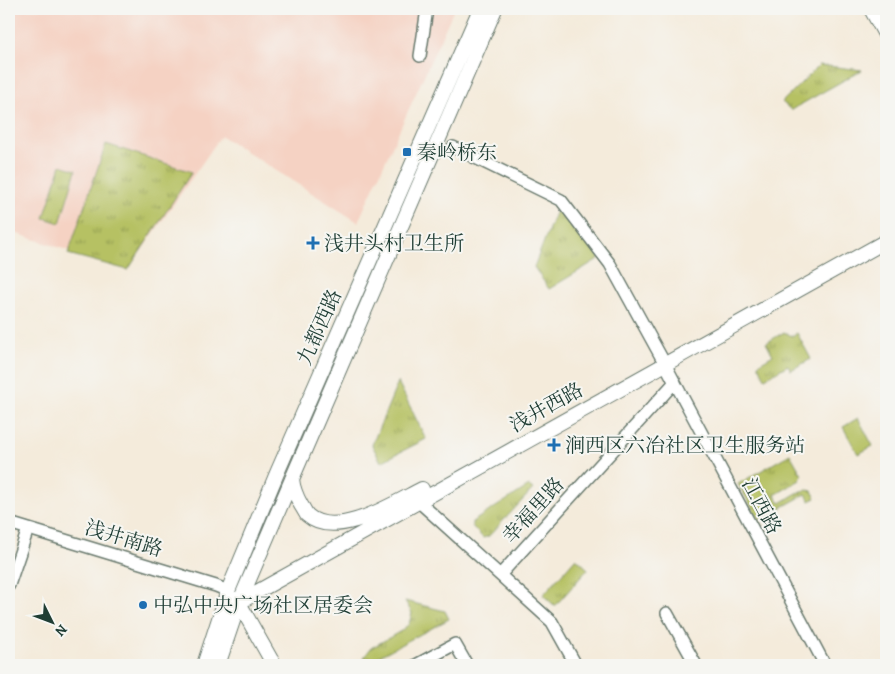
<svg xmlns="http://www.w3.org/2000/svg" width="895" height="674" viewBox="0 0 895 674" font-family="Alegreya,'Noto Serif SC',serif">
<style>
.built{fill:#f5d2c3}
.grass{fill:url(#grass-tufts);stroke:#6a7f4c}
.pitch{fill:#b6c163;stroke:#6a7f4c}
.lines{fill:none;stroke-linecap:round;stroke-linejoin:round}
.minor-casing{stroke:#6a7a6e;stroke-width:14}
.major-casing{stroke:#6a7a6e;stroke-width:16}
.minor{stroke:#fff;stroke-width:11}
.major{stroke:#fff;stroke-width:14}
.poi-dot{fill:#1f6fb2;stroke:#f6f6f2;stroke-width:2}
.labels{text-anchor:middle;stroke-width:4;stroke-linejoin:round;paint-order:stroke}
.poi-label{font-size:20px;fill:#1f3d34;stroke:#f6f6f2;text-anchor:start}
.street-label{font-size:20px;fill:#1f3d34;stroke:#f6f6f2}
</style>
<defs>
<pattern id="grass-tufts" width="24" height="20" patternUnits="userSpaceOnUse" patternTransform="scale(1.25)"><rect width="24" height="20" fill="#b6c163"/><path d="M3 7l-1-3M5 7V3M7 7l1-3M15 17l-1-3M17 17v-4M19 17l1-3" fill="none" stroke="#939e52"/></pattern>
</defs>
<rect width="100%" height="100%" fill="#f6f6f2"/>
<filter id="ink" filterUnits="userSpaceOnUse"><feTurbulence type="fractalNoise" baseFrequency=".02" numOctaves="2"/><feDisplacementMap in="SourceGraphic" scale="10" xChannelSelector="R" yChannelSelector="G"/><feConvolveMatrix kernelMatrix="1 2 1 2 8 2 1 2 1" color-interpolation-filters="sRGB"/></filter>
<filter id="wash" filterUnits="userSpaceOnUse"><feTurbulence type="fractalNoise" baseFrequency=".0096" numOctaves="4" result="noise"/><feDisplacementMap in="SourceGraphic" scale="20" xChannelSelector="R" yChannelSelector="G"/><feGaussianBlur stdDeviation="1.12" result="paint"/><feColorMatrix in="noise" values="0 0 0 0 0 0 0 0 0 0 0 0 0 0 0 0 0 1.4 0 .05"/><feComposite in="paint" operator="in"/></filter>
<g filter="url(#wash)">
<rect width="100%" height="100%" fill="#f4ebdb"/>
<path class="built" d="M9,9H454L358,222L221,136L128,270L9,231Z"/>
<path class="grass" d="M819,65L862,70L791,110L782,102Z
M106,144L192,172L128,270L68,254Z
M61,165L76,170L60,223L44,218Z
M559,203L600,258L549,289L534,267Z
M784,332L792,336L797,333L811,359L791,370L788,365L765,378L758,364L773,355L766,343Z
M398,382L426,439L381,462L372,445Z
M790,454L802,475L800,480L775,495L780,503C789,499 801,487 812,491L816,498L810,501L806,494L759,520L738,484Z
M529,486L533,489L489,536L483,538L472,526V522Z
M576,558L588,569L555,606L543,595Z
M405,601L445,611L449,619L366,663L364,657L371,648L401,631L409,624L412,613Z"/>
<path class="pitch" d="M858,418L873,446L858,454L843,427Z"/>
</g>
<g filter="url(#ink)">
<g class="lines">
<defs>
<path id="minor" d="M420,56L427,9
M453,147L561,200L610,264L665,364L825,665
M418,501L552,622L576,665
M9,523L216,586L228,591
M500,575L675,382
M9,585L28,529
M667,613L696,665
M416,665L455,644L467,665"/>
<path id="major" d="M871,9L886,36
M292,479C293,489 296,496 301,505C303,508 305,512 307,515C336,541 394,503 422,489
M236,599L239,603L274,665
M239,603L255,593L886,241
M204,665L228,591L277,473L480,9
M218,665L239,603L292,479L495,9"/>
</defs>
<use href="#minor" class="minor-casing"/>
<use href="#major" class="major-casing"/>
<use href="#minor" class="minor"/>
<use href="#major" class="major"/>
</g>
</g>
<g class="poi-dot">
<rect x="402" y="147" width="10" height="10" rx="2.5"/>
<path d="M310.5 235.5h5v5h5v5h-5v5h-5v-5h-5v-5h5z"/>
<path d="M551.5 437.5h5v5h5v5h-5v5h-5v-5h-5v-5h5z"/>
<circle cx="143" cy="605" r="5"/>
</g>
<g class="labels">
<g class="poi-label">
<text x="417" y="159">秦岭桥东</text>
<text x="324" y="250">浅井头村卫生所</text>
<text x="565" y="452">涧西区六冶社区卫生服务站</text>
<text x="153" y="612">中弘中央广场社区居委会</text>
</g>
<g class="street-label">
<text transform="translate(319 327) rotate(-66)" y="7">九都西路</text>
<text transform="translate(546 407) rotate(-29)" y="7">浅井西路</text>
<text transform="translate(762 506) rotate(62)" y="7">江西路</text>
<text transform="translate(533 510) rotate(-48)" y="7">幸福里路</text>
<text transform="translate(124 538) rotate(17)" y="7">浅井南路</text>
</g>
</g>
<rect width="895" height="674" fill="none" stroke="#f6f6f2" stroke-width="30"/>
<g transform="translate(52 622) rotate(132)" stroke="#f6f6f2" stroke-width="4" paint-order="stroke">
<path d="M0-4L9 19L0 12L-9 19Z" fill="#1f3d34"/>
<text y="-8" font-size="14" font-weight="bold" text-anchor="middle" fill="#1f3d34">N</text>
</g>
</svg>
